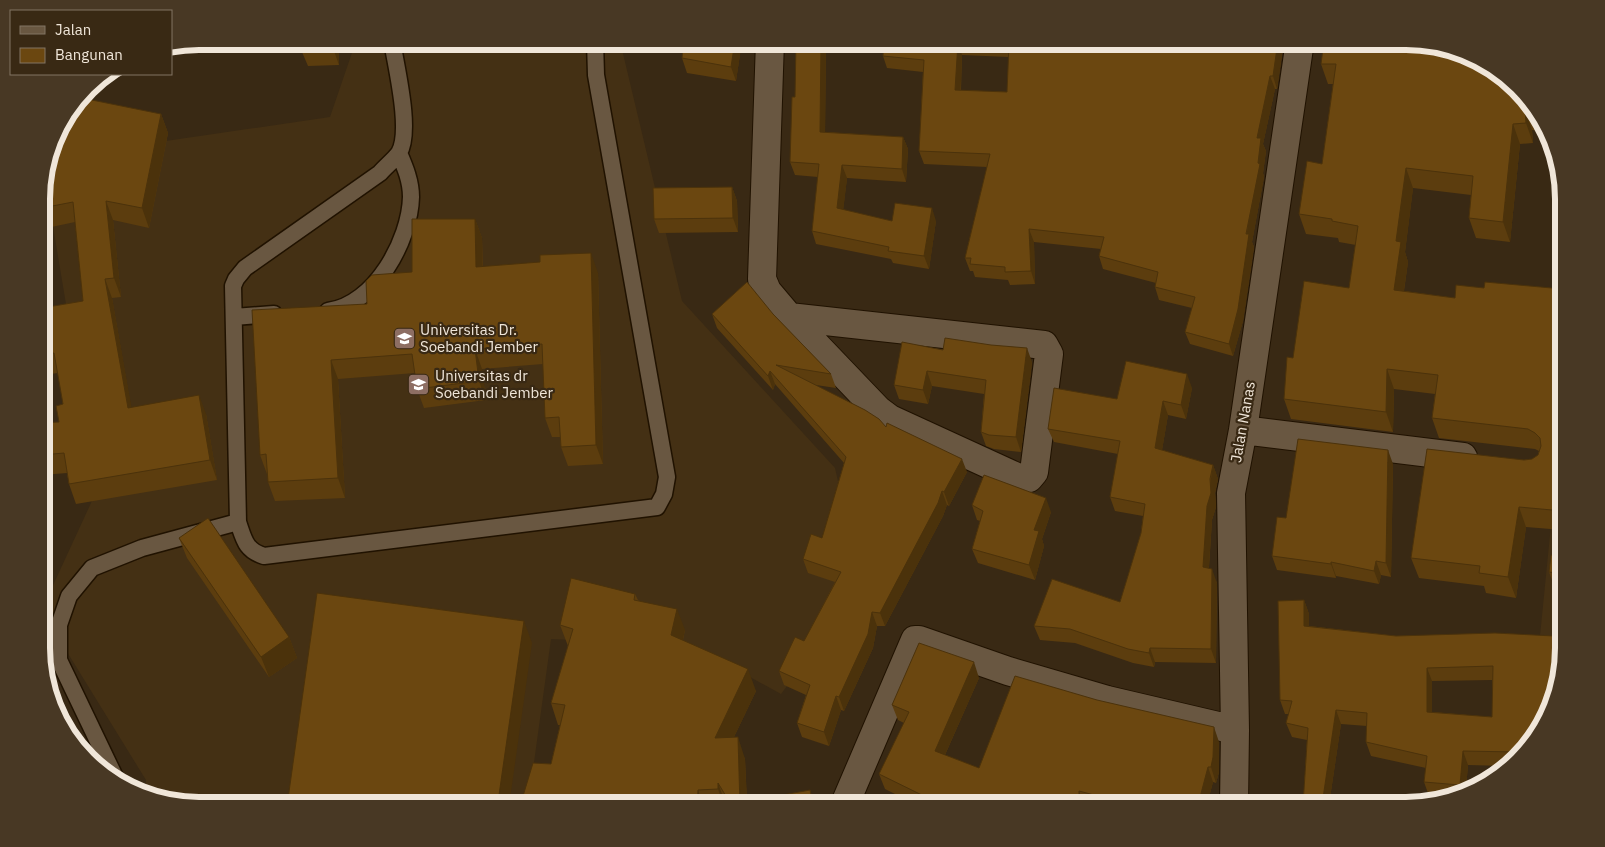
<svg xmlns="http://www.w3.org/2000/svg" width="1605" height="847" viewBox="0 0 1605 847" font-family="'IBM Plex Sans',sans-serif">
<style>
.built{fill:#443014}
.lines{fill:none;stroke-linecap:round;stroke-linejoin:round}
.service-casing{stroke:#201200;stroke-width:19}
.minor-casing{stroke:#201200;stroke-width:30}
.service{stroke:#695741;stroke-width:16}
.minor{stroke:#695741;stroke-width:28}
.wall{fill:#5c3d0e;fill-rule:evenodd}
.shaded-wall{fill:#4b320b}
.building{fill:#6b4710;stroke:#4b320b;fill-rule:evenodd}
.labels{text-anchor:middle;stroke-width:4.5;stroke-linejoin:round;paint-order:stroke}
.poi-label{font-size:15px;fill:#f0e6d9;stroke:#392914;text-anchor:start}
.street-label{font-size:15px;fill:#f0e6d9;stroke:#392914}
.rim{fill:none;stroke:#f0e6d9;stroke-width:6}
</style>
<rect width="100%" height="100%" fill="#392914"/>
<path class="built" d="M356,41H620L682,301L835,468L862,587L781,694L692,645L551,639L528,806H199L146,793V780L43,613V607L97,490L45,178L50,158L330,117Z
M1563,404L1564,637L1540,636Z"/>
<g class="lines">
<defs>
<path id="service" d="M392,41C396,67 412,131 399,153C394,160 386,166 380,173L245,268L236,279L233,286L238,522C244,539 245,550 264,556L657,507L664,494L667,477L596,75L595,41
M328,311C375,305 410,240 411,197C411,181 405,167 399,153
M234,317L274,314
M115,777L59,660V625L69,596L92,568L142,548L238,522"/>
<path id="minor" d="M770,41L762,279L767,291L789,317L878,410L890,419L1019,478H1029L1034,472L1049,354L1044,345L789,317
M1243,430L1463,457
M1234,805L1235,730L1231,493L1243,430L1300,41
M844,806L915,640H919L1008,671L1107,700L1235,730"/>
</defs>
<use href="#service" class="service-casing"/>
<use href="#minor" class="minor-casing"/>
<use href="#service" class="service"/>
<use href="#minor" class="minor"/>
</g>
<path class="wall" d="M339,41V65L308,66L302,52Z
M684,41H742L736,81L687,73L682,58Z
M826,41L825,132L903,137L908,149L906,182L847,178L843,210L892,221H936L929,269L893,263L891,259L816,244L812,231L818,177L795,175L790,162L795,97Z
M881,41H1284L1277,89H1275L1263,144L1266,151L1263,173L1264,177L1252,242L1254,247L1243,321L1233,356L1190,344L1185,332L1192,308L1159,300L1155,287L1156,283L1103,269L1099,256L1101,249L1034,242L1035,284L1010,285L1008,280L975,277L973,271H970L965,258L987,167L924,164L919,151L923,72L887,68L883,56L884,42ZM962,55L1009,57L1007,92L961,90Z
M1476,58L1537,111L1544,131L1532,130L1533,143L1520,144L1510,242L1476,238L1469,218L1471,195L1413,188L1405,252L1408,262L1404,291L1455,298L1484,288L1563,289V530L1526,527L1516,598L1486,593L1484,586L1419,578L1411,558L1524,460L1532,459L1538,455L1539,451L1535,449L1439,438L1432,418L1435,394L1394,389L1393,432L1291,419L1284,399L1293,358L1349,288L1356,245L1339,242L1338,238L1306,234L1299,214L1322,164L1333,84H1328L1321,64Z
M161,114L168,133L149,228L113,220L121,297L112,298L131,407L206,414L217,480L76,504L69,484L67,473L42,475V423L59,422L63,404L58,373L42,375V308L83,301L75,222L42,229V189Z
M732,187L737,201L738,232L659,233L654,219Z
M475,219L482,238L483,267L598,273L603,464L568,466L561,447L560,437H552L545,418L543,364L482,369L486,400L424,408L417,389L415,373L338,379L345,498L275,501L268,482V474H267L260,455L367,304L412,272Z
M712,314H773L831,374L836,388L816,385L886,427L967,472L949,506L947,505L943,516L885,626H877L873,648L844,711L841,710L829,746L802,737L797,723L806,695L784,685L779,671L804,641L835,582L808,573L803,559L822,538L844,463L775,384L773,390L717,328Z
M943,350L1032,362L1021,452L994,449L986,446L981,432L984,394L932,386L928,404L899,399L894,385Z
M1192,388L1186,419L1168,415L1162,450L1213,465L1218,479L1215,493L1216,507L1212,520L1209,568L1217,583L1216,663L1155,662L1154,667L1133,663L1075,643L1040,640L1034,626L1120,602L1141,533L1143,516L1115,511L1110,497L1118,454L1054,442L1048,429L1117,399Z
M1393,464L1391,577L1381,575L1379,584L1336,576V578L1277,570L1272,556L1286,518Z
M972,505L1051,512L1042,539L1044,546L1035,580L978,563L972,549L980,521L977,520Z
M179,538L289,637L297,658L269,677L187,558Z
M1563,555L1564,605H1561L1549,572Z
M635,594L638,600L685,630L683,640L756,691L734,737L745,759L747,802L814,801L815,806H727L726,805V806H520L551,764L560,725H558L551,703L568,646L560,625Z
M1304,600L1309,614V626L1396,636L1559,650L1547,718L1505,766L1468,765L1466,788L1442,797L1429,796L1424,782L1426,768L1371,756L1366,742L1367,726L1341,724L1329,805H1303L1307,740L1292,737L1286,723L1289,714H1285L1280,700ZM1492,680V717L1432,712V681Z
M979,678L945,755L979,768L1219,742V772L1216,783L1213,782L1207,805L919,806L885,789L879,774L904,723L898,720L892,705Z"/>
<path class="shaded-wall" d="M334,41H339V65L334,51Z
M735,41H742V42L736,81L731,67Z
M821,41H826L825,145L820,132Z
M1278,41H1284L1277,89L1273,76Z
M958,42L962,55L960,103L955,90Z
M1270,76L1275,89L1263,144L1266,151L1263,173L1264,177L1252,242L1254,247L1243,321L1233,356L1229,344L1258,163L1257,138Z
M1525,110L1532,130L1533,143L1526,123Z
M161,114L168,133L149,228L142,208Z
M1513,124L1520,144L1510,242L1503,222Z
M903,137L908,149L906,182L902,169Z
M842,165L847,178L842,221L837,208Z
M1406,168L1413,188L1405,252L1408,262L1401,310L1394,290L1396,241Z
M732,187L737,201L738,232L733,218Z
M106,201L113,220L121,297L114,278Z
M932,208L936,221L929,269L924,256Z
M475,219L482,238L483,287L476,267Z
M1029,229L1034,242L1035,284L1031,271Z
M591,253L598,273L603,464L596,445Z
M105,279L112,298L135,427L128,408Z
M1027,348L1032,362L1021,452L1016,437Z
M475,349L482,369L486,400L479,381Z
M331,360L338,379L345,498L338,478Z
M1387,369L1394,389L1393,432L1386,412Z
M770,371L775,384L773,390L768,376Z
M927,371L932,386L928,404L923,390Z
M1187,374L1192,388L1186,419L1181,405Z
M199,395L206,414L217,480L210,460Z
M1163,401L1168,415L1160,462L1155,448Z
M1388,450L1393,464L1391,577L1386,563Z
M962,459L967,472L949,506L944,492Z
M1213,465L1218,479L1215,493L1216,507L1212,520L1208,580L1203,567L1207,506Z
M942,491L947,505L943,516L885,626L880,613Z
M1046,498L1051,512L1042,539L1044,546L1035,580L1029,565L1034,530Z
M1519,507L1526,527L1516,598L1508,577Z
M1376,561L1381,575L1379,584L1374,571Z
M1331,562L1336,576V578L1331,564Z
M1212,569L1217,583L1216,663L1211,649Z
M1304,600L1309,614V639L1304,626Z
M677,609L685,630L679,656L671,635Z
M872,612L877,626L873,648L844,711L839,697Z
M524,621L532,643L509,806L498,802Z
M1554,636L1559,650L1558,672L1552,696V694Z
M289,637L297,658L269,677L261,657Z
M1150,648L1155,662L1154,667L1149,653Z
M974,662L979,678L940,766L935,751Z
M1427,668L1432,681V726L1427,712Z
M748,669L756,691L723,760L715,738Z
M836,696L841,710L829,746L824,732Z
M1336,710L1341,724L1329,805H1322Z
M1214,727L1219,742V772L1216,783L1211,767Z
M738,737L745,759L747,806H740Z
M1463,751L1468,765L1466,788L1462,790L1460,785Z
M1208,767L1213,782L1207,805H1198Z
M718,783L726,805V806H724L718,789Z
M698,790L703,806H697Z
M810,790L814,801L815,806H813Z
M1079,791L1084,806H1079Z"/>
<path class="building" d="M302,41H334V51L302,52Z
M684,41H735L731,67L682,58Z
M796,41H821L820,132L903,137L902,169L842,165L837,208L892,221L895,203L932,208L924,256L888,251L889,247L812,231L819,164L790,162L792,97H795Z
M884,41H1278L1273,76H1270L1257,138H1261L1258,163L1260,164L1246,234H1249L1238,309L1229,344L1185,332L1195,297L1155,287L1158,272L1099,256L1104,237L1029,229L1031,271L1005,272V267L970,264L971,258H965L990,154L919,151L924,60L883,56ZM958,42L1009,44L1007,92L955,90Z
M1324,41H1406L1476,58L1536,110H1525L1526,123L1513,124L1503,222L1469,218L1473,176L1406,168L1396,241L1401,242L1394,290L1455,298L1456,285L1484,288L1485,282L1563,289V511L1519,507L1508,577L1479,573L1480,566L1411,558L1427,449L1524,460L1532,459L1538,455L1541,446L1540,438L1535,433L1528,429L1432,418L1438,375L1387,369L1386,412L1284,399L1287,357L1293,358L1304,281L1349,288L1358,226L1332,221V219L1299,214L1307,161L1322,164L1336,64H1321Z
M82,98L161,114L142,208L106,201L114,278L105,279L128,408L199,395L210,460L69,484L64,453L42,455V423L59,422L56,406L63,404L54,353L42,355V308L83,301L73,202L42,208V189L58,129Z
M732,187L733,218L654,219L653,188Z
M412,219H475L476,267L540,262V255L591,253L596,445L561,447L559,417L545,418L542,344L475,349L479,381L417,389L412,354L331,360L338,478L268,482L266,454L260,455L252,310L367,304L366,281L372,275L412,272Z
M747,282L773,314L831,374L776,365L865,410L879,419L886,427L887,423L962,459L944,492L942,491L938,503L880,613L872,612L868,634L839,697L836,696L824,732L797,723L810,685L779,671L795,637L804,641L841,572L803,559L811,534L822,538L846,457L770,371L768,376L712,314Z
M945,338L991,345L1027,348L1016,437L989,435L981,432L986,380L927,371L923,390L894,385L902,342L943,350Z
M1126,361L1187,374L1181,405L1163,401L1155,448L1213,465L1210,479L1211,493L1207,506L1203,567L1212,569L1211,649L1150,648L1149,653L1128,649L1070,629L1034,626L1052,579L1120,602L1141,533L1145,504L1110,497L1120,441L1048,429L1054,388L1117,399Z
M1298,439L1388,450L1386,563L1376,561L1374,571L1331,562V564L1272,556L1277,517L1286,518Z
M984,475L1046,498L1034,530L1039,531L1029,565L972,549L983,511L972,505Z
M208,518L289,637L261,657L179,538Z
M1551,555H1563L1564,574L1549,572Z
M571,578L635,594L634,600L677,609L671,635L748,669L715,738L738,737L740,806H732L718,783V789L698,790L697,806H520L533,763L551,764L565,705L551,703L573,629L560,625Z
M317,593L524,621L498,802L514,806H287Z
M1304,600V626L1396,636L1495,633L1554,636L1552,694H1553L1547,718L1517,752L1463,751L1460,785L1424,782L1427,756L1366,742L1367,713L1336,710L1322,805H1303L1308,728L1286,723L1292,701L1280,700L1278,601ZM1493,666L1492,717L1427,712V668Z
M919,643L974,662L935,751L979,768L1015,676L1097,700L1214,727L1213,757L1211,767H1208L1198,805L1135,806L1079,791V806H942L929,801L930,799L879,774L909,712L892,705Z
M810,790L813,806H745V802Z"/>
<defs>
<symbol id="university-square" viewBox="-11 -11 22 22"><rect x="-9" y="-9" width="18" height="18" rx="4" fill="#8d6e63" stroke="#392914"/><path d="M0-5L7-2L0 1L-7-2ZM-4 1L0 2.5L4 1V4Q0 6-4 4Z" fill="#fff"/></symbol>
</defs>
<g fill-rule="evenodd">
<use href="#university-square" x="392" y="326" width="25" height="25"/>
<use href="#university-square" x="406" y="372" width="25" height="25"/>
</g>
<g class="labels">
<g class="poi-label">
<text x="420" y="335">Universitas Dr.<tspan x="420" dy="17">Soebandi Jember</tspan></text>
<text x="435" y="381">Universitas dr<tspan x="435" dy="17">Soebandi Jember</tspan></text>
</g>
<g class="street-label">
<text transform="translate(1243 422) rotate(-80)" y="5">Jalan Nanas</text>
</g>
</g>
<path d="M0 0H1605V847H0ZM199 50H1406A149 149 0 0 1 1555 199V648A149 149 0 0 1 1406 797H199A149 149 0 0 1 50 648V199A149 149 0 0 1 199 50Z" fill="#483824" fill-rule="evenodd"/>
<path class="rim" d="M199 50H1406A149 149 0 0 1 1555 199V648A149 149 0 0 1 1406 797H199A149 149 0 0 1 50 648V199A149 149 0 0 1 199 50Z"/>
<rect x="10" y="10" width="162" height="65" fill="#392914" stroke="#827563"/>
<rect x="20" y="26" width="25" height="8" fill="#695741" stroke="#827563"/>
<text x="55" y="35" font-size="15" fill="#f0e6d9">Jalan</text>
<rect x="20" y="48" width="25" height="15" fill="#6b4710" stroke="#827563"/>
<text x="55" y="60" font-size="15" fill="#f0e6d9">Bangunan</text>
</svg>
